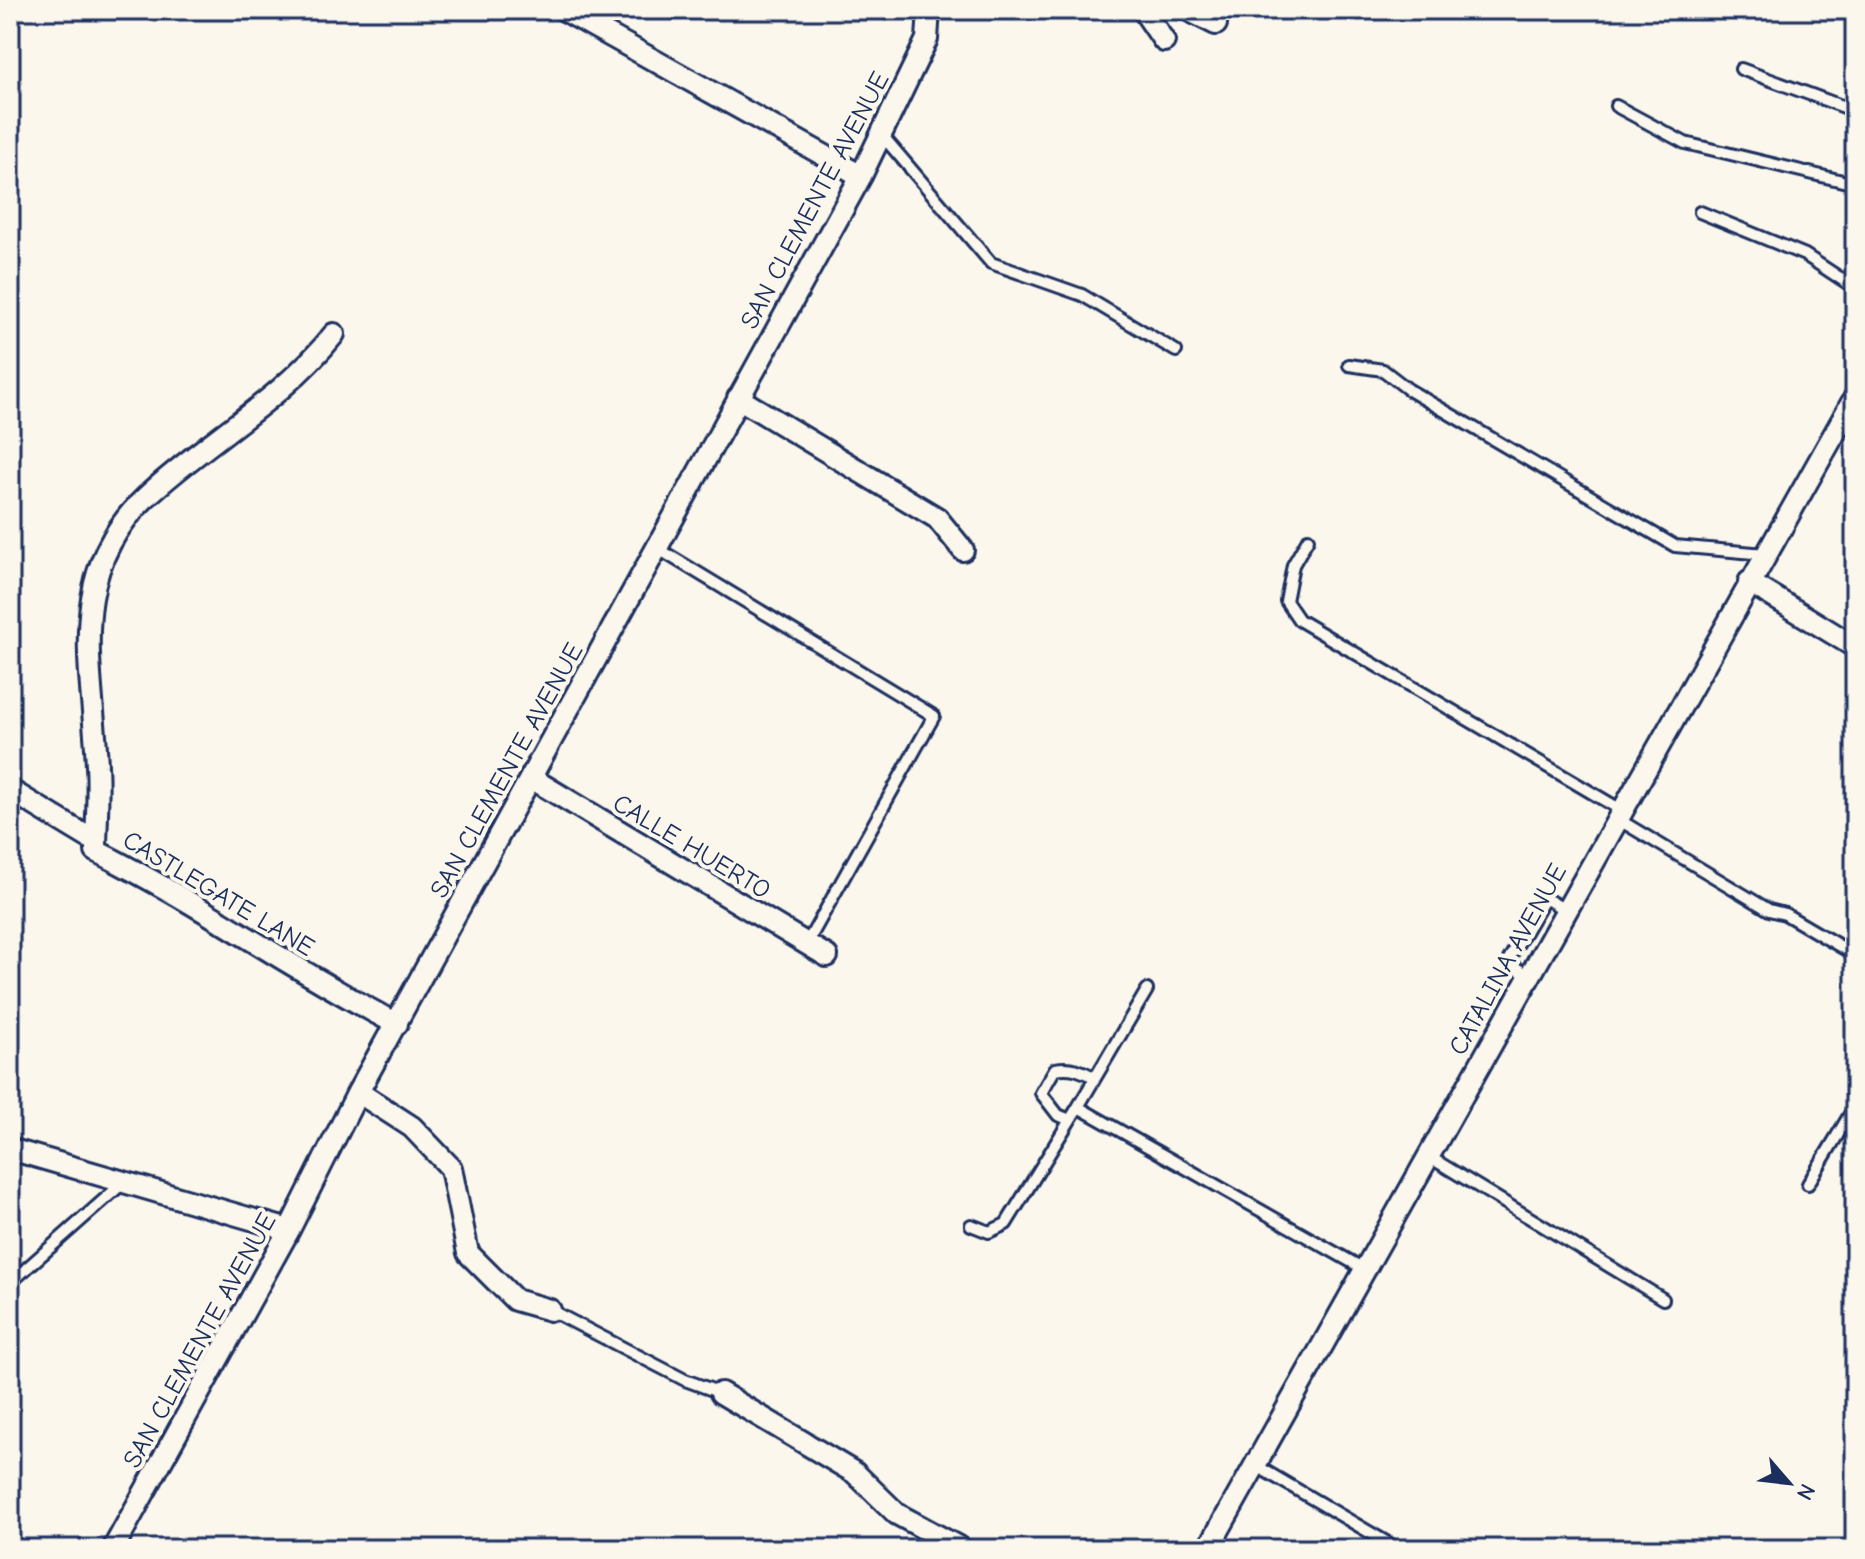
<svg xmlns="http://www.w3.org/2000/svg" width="1865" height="1559" viewBox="0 0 1865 1559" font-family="'Comic Neue',sans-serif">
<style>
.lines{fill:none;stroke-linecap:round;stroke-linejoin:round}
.service-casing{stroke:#1b2f5e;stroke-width:16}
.minor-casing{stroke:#1b2f5e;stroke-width:26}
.service{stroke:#fbf7ec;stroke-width:10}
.minor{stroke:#fbf7ec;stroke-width:20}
.labels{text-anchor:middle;stroke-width:8;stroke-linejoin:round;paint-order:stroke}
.street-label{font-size:26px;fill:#1b2f5e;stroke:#fbf7ec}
</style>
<rect width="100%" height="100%" fill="#fbf7ec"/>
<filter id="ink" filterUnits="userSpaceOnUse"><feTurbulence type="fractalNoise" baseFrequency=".0125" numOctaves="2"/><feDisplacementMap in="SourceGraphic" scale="16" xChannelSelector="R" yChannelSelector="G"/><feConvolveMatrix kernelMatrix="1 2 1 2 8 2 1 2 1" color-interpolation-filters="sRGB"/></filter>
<g filter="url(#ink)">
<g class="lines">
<defs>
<path id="service" d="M1741,69L1855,111
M1616,106L1685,143L1855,184
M881,134L991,263L1082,295L1176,351
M1700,212L1805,255L1855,288
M1349,365L1383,370L1409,390L1675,546L1765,554
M1308,539L1293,565L1286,601L1299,620L1621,810
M657,548L934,716L806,945
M1616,818L1769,910L1785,914L1855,955
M1528,976L1509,963V959L1545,898L1565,910
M1078,1107L1147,990
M1070,1120L1058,1115L1041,1093L1055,1069C1071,1066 1081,1070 1095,1078
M1428,1156L1663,1299
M1808,1184L1855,1106
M971,1225L989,1232L1006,1224L1078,1107L1364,1269
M10,1283L123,1183
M550,1310L685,1380L721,1393
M1255,1465L1398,1549"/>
<path id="minor" d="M564,10L861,176
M1143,10L1164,41
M1188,10L1216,24
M334,334C282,400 207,440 146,497C64,574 93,669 97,766C99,794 96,823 96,851C200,903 294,971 397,1024
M738,398L937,518L963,550
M1749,582L1855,647
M531,778L827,956
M10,790L96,842
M358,1092L412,1127L451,1168L468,1253L515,1300L550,1310
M10,1149L289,1230
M721,1393L855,1473L897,1514L962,1549
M113,1549L289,1230L358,1092L861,176L927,39L929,10
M1208,1549L1855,397"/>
</defs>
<use href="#service" class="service-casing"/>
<use href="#minor" class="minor-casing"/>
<use href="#service" class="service"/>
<use href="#minor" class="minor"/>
</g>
</g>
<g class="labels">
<g class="street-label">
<text transform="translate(814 200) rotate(-62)" y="9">SAN CLEMENTE AVENUE</text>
<text transform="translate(506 770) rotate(-61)" y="9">SAN CLEMENTE AVENUE</text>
<text transform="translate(692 846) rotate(31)" y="9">CALLE HUERTO</text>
<text transform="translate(219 893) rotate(31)" y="9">CASTLEGATE LANE</text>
<text transform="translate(1507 959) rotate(-61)" y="9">CATALINA AVENUE</text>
<text transform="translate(199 1340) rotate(-61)" y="9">SAN CLEMENTE AVENUE</text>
</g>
</g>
<rect width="1865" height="1559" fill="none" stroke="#fbf7ec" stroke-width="40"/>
<rect x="20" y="20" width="1825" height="1519" fill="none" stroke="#1b2f5e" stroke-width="3" filter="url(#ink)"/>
<g transform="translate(1789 1483) rotate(118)" stroke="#fbf7ec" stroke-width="6" paint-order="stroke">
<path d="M0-6L14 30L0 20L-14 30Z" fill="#1b2f5e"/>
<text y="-12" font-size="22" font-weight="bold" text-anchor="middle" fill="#1b2f5e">N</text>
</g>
</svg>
